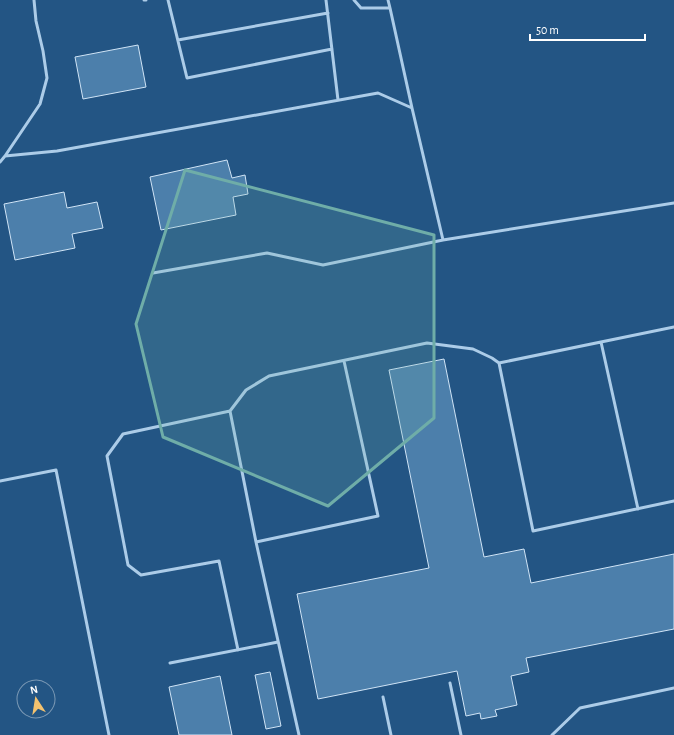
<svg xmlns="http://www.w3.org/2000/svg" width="674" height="735" viewBox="0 0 674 735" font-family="'Alegreya Sans',sans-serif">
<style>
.building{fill:#4c7fab;stroke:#d0e4f6}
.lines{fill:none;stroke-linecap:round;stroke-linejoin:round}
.lane{stroke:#accce8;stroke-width:3}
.marked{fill:#6fada8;fill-opacity:0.2;stroke:#6fada8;stroke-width:3;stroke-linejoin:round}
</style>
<rect width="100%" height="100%" fill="#235584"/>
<path class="building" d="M138,45L146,87L83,99L75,57Z
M227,160L232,178L245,175L248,194L233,197L236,215L161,230L150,177Z
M64,192L67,208L97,202L103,228L72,234L75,248L15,260L4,204Z
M444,359L484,557L524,549L531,583L674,554V629L526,658L529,672L511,676L517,705L495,710L497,716L481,719L480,713L466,716L457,671L318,699L297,594L429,568L389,370Z
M270,672L281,726L266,729L255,675Z
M220,676L232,735H179L169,687Z"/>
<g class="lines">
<path class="lane" d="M144,0H146
M168,0L187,78L332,49
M326,0L338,100
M354,0L361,8H390L388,0
M390,8L412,108
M178,40L328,13
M5,156L40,104L47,78L43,51L36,21L34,0
M0,162L5,156L57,151L378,93L412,108L443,240L674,203
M153,273L267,253L323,265L443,240
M601,342L638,509
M499,363L674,327
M230,411L123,434L107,456L128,565L141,575L219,561L238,650
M0,481L56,470L109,735
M256,542L378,516L344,361
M170,663L278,642
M450,683L461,735
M383,697L391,735
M299,735L256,542L230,411L246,390L269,376L427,343L473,349L492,358L499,363L533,531L674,501
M552,735L580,708L674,688"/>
</g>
<path class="marked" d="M185,170L434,235V418L328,506L163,437L136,324Z"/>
<g transform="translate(36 699) rotate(348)"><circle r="19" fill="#235584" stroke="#7b99b5"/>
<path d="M0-3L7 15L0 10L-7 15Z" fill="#f3c26f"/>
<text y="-6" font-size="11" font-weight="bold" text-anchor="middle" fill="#ffffff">N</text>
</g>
<path d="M530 34v6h115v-6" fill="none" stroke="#ffffff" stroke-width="2"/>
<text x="536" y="34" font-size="12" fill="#ffffff" stroke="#235584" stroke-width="3" paint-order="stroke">50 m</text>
</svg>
